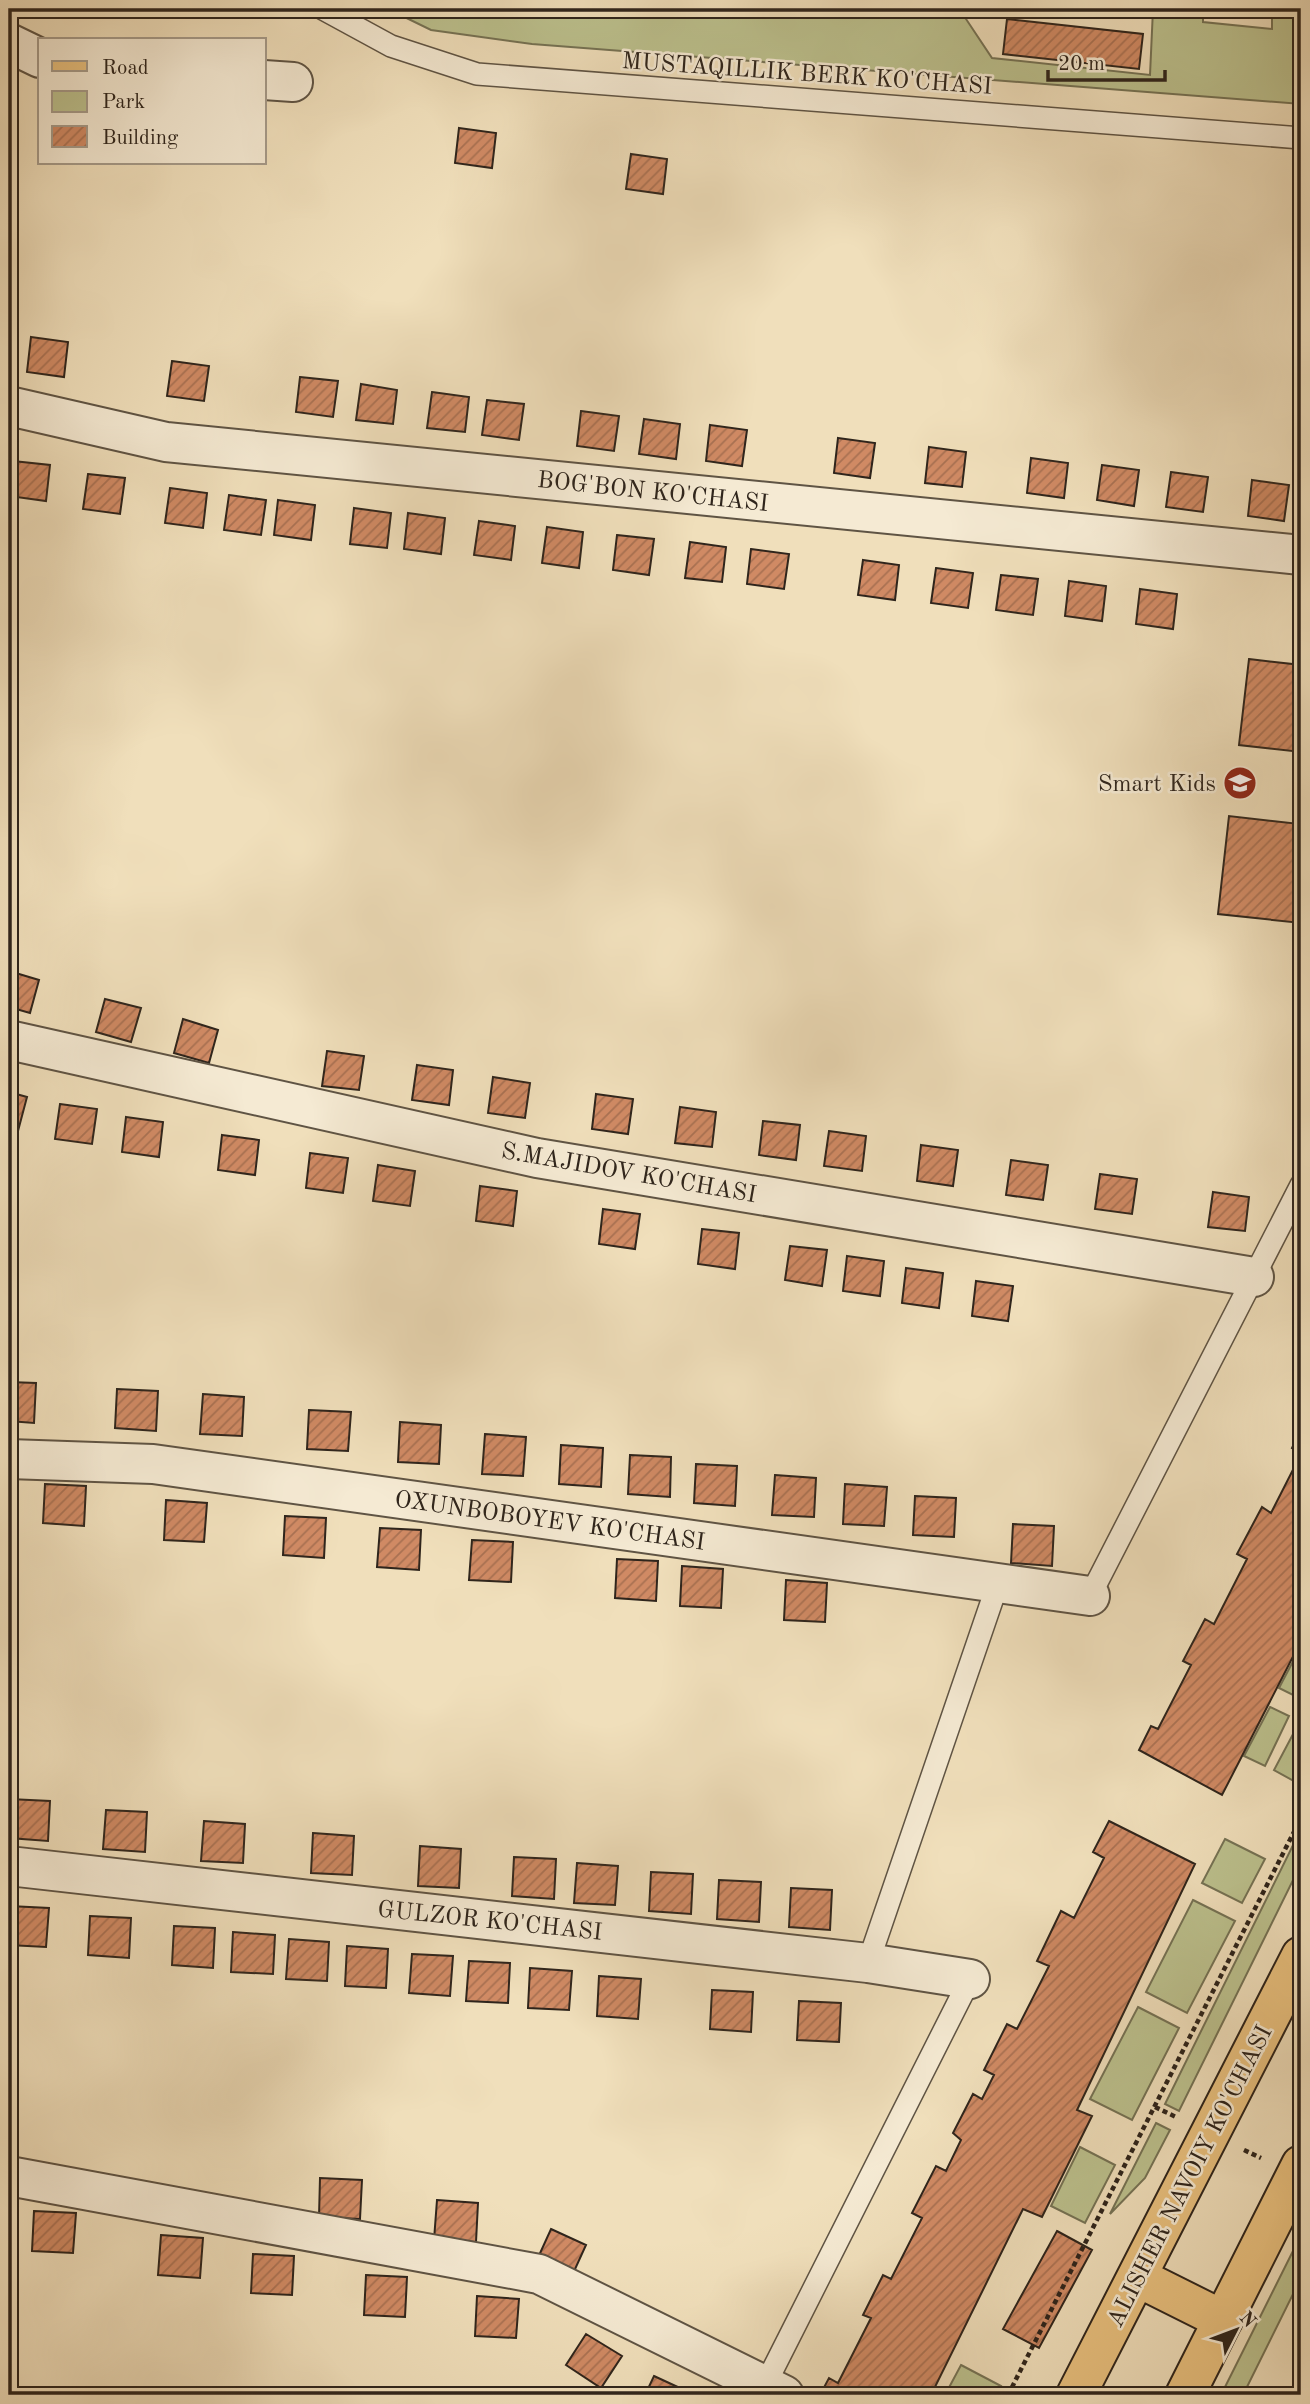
<svg xmlns="http://www.w3.org/2000/svg" width="1310" height="2404" viewBox="0 0 1310 2404" font-family="'Old Standard TT',serif">
<style>
.green{fill:#bcc18e;stroke:#767355;stroke-width:2}
.building{fill:url(#building-hatch);stroke:#2f251c;stroke-width:2}
.lines{fill:none;stroke-linecap:round;stroke-linejoin:round}
.service-casing{stroke:#5f5444;stroke-width:24}
.minor-casing{stroke:#5f5444;stroke-width:42}
.primary-casing{stroke:#2f251c;stroke-width:42}
.path{stroke:#2f251c;stroke-width:4.5;stroke-dasharray:5 3.5;stroke-linecap:butt}
.service{stroke:#f5ead3;stroke-width:21}
.minor{stroke:#f5ead3;stroke-width:38}
.primary{stroke:#e8c07e;stroke-width:38}
.labels{text-anchor:middle;stroke-width:5;stroke-linejoin:round;paint-order:stroke}
.street-label{font-size:24px;fill:#2f251c;stroke:#f5ead3}
.poi-label{font-size:24px;fill:#2f251c;stroke:#f5ead3;text-anchor:end}
</style>
<defs>
<pattern id="building-hatch" width="6" height="6" patternUnits="userSpaceOnUse" patternTransform="scale(1.75)"><rect width="6" height="6" fill="#d08a64"/><path d="M-1 1l2-2M0 6l6-6M5 7l2-2" fill="none" stroke="#a97152"/></pattern>
</defs>
<rect width="100%" height="100%" fill="#f0dfbb"/>
<filter id="stains"><feTurbulence type="fractalNoise" baseFrequency=".00286" numOctaves="4"/><feColorMatrix values="0 0 0 0 .2 0 0 0 0 .09 0 0 0 0 .02 0 0 0 .5 -.17"/></filter>
<radialGradient id="worn" r=".72"><stop offset=".6" stop-color="#630" stop-opacity="0"/><stop offset="1" stop-color="#630" stop-opacity=".3"/></radialGradient>
<path class="green" d="M388,9H971L964,16L992,58L1150,75L1153,9H1203V22L1272,29V9H1301V104L532,44L431,30Z
M1301,1646V1689L1297,1697L1279,1688Z
M1270,1707L1289,1716L1265,1766L1244,1756Z
M1300,1721L1301,1722V1785L1274,1770Z
M1301,1829V1864L1179,2111L1165,2104Z
M1225,1839L1265,1859L1242,1903L1202,1883Z
M1193,1900L1235,1921L1187,2013L1146,1992Z
M1138,2007L1179,2028L1132,2120L1090,2099Z
M1156,2123L1170,2130L1145,2178L1110,2214Z
M1080,2147L1115,2165L1085,2223L1051,2206Z
M1301,2235V2278L1243,2395H1221Z
M961,2365L1001,2386L996,2395H945Z"/>
<path class="building" d="M1109,9H1143L1144,13L1109,14Z
M1007,19L1143,34L1139,69L1003,54Z
M459,128L496,133L492,168L455,163Z
M631,154L667,159L663,194L626,189Z
M31,337L68,342L64,377L27,372Z
M172,361L209,366L204,401L167,396Z
M300,377L338,381L333,417L296,412Z
M361,384L397,390L393,424L356,420Z
M432,392L469,397L465,432L427,428Z
M487,400L524,404L519,440L482,435Z
M581,411L619,416L614,451L577,446Z
M644,419L680,424L676,459L639,454Z
M710,425L747,430L742,466L706,461Z
M838,438L875,443L870,478L834,473Z
M929,447L966,452L962,487L925,483Z
M1031,458L1068,463L1064,498L1027,493Z
M13,461L50,465L46,501L9,496Z
M1102,465L1139,470L1134,506L1097,500Z
M1171,472L1208,477L1203,512L1166,507Z
M88,474L125,478L120,514L83,509Z
M1252,480L1289,485L1284,521L1248,516Z
M170,488L207,493L203,528L165,523Z
M229,495L266,500L261,535L224,530Z
M278,500L315,505L311,540L274,535Z
M354,508L391,513L387,548L350,544Z
M408,513L445,518L441,554L404,549Z
M479,521L515,526L511,560L474,555Z
M547,527L583,532L579,568L542,563Z
M617,535L654,539L649,575L613,570Z
M690,542L726,547L722,582L685,578Z
M751,549L789,554L784,589L747,584Z
M863,560L899,565L895,600L858,595Z
M936,568L973,573L968,608L931,603Z
M1001,575L1038,579L1033,615L996,610Z
M1069,581L1106,586L1102,621L1065,616Z
M1140,589L1177,594L1173,629L1136,624Z
M1249,659L1301,665V752L1239,745Z
M1301,800V923L1218,914L1229,816L1299,824Z
M9,971L39,980L30,1013L9,1007Z
M105,999L141,1008L131,1042L96,1032Z
M183,1019L218,1030L209,1063L174,1053Z
M327,1051L364,1056L359,1090L322,1086Z
M417,1065L453,1070L449,1105L412,1100Z
M493,1077L530,1083L525,1118L488,1113Z
M9,1092L27,1097L18,1131L9,1128Z
M596,1094L633,1099L628,1134L592,1129Z
M60,1104L97,1109L92,1144L55,1139Z
M680,1107L716,1112L712,1147L675,1143Z
M126,1117L163,1122L159,1157L122,1152Z
M763,1121L800,1125L796,1160L759,1155Z
M829,1131L866,1136L862,1171L824,1166Z
M222,1135L259,1140L255,1175L218,1170Z
M921,1145L958,1150L953,1186L917,1181Z
M310,1153L348,1158L343,1193L306,1188Z
M1011,1160L1048,1165L1043,1200L1006,1195Z
M378,1165L415,1171L410,1206L373,1201Z
M1100,1174L1137,1179L1132,1214L1095,1209Z
M480,1186L517,1191L513,1226L476,1221Z
M1213,1192L1249,1197L1245,1231L1208,1227Z
M603,1209L640,1214L635,1249L599,1244Z
M702,1229L739,1233L735,1269L698,1264Z
M790,1246L827,1250L822,1286L785,1280Z
M847,1256L884,1261L880,1296L843,1291Z
M906,1268L943,1273L939,1308L902,1303Z
M976,1281L1013,1286L1008,1321L972,1316Z
M9,1382L36,1383L34,1423L9,1421Z
M117,1389L158,1391L156,1431L115,1428Z
M203,1394L244,1397L242,1436L200,1434Z
M309,1410L351,1412L348,1451L307,1449Z
M400,1422L441,1425L439,1464L398,1462Z
M1301,1429V1453L1292,1448Z
M485,1434L526,1437L523,1476L482,1474Z
M561,1445L603,1448L601,1487L559,1484Z
M1301,1454V1641L1222,1795L1139,1750L1151,1726L1158,1729L1191,1665L1183,1661L1205,1619L1214,1624L1247,1559L1237,1554L1262,1507L1271,1513Z
M630,1455L671,1457L670,1497L628,1494Z
M696,1464L737,1466L735,1506L694,1503Z
M775,1475L816,1478L814,1517L772,1515Z
M45,1484L86,1486L84,1526L43,1523Z
M845,1484L887,1487L884,1526L843,1524Z
M915,1496L956,1498L954,1537L913,1535Z
M166,1500L207,1503L204,1542L164,1540Z
M285,1516L326,1518L324,1558L283,1555Z
M1013,1524L1054,1526L1052,1566L1011,1563Z
M380,1528L421,1530L419,1570L377,1567Z
M472,1540L513,1542L511,1582L469,1580Z
M617,1559L658,1561L656,1601L615,1598Z
M682,1566L723,1569L721,1608L680,1606Z
M786,1580L827,1583L825,1622L784,1620Z
M9,1799L50,1801L48,1841L9,1838Z
M106,1810L147,1812L145,1852L103,1849Z
M204,1821L245,1824L243,1863L201,1861Z
M1109,1821L1195,1864L1077,2110L1092,2116L1042,2217L1023,2209L931,2395H820L829,2378L838,2383L871,2318L863,2315L883,2275L891,2279L922,2218L912,2213L936,2166L946,2171L961,2140L953,2133L973,2094L982,2099L994,2075L984,2070L1007,2024L1017,2029L1049,1966L1037,1961L1061,1911L1074,1918L1104,1858L1093,1852Z
M313,1833L354,1836L352,1875L311,1873Z
M420,1846L461,1849L459,1888L418,1886Z
M514,1857L556,1859L554,1899L512,1896Z
M577,1863L618,1866L615,1905L574,1903Z
M651,1872L693,1874L691,1914L649,1911Z
M719,1880L761,1882L759,1922L717,1919Z
M791,1888L832,1890L830,1930L789,1927Z
M9,1906L49,1908L46,1947L9,1945Z
M90,1916L131,1918L129,1958L88,1955Z
M174,1926L215,1928L213,1968L172,1965Z
M233,1932L275,1935L273,1974L231,1972Z
M289,1939L329,1942L327,1981L286,1979Z
M347,1946L388,1949L386,1988L345,1986Z
M412,1954L453,1956L450,1996L409,1993Z
M469,1961L510,1963L508,2003L466,2001Z
M530,1968L572,1971L569,2010L528,2008Z
M599,1976L641,1979L638,2019L597,2016Z
M712,1990L753,1992L751,2032L710,2029Z
M799,2001L841,2003L839,2042L797,2040Z
M320,2178L362,2180L360,2219L319,2217Z
M437,2200L478,2203L476,2242L434,2240Z
M34,2211L76,2213L73,2253L32,2251Z
M551,2229L586,2245L571,2278L536,2262Z
M1057,2231L1092,2250L1039,2348L1003,2329Z
M161,2235L203,2238L200,2278L158,2275Z
M253,2254L294,2256L292,2295L251,2293Z
M366,2275L407,2277L405,2317L364,2315Z
M477,2296L519,2299L516,2338L475,2336Z
M586,2334L622,2356L601,2388L566,2365Z
M654,2376L695,2395H645Z"/>
<g class="lines">
<defs>
<path id="service" d="M323,9L391,46L477,74L1301,138
M1090,1596L1301,1185
M868,1963L998,1583
M765,2385L970,1979"/>
<path id="minor" d="M9,43L40,58
M264,80L293,82
M9,406L166,442L1301,555
M9,1040L537,1158L1254,1277
M9,1459L153,1464L1090,1596
M9,1866L868,1963L970,1979
M9,2176L539,2274L784,2395"/>
<path id="primary" d="M1137,2277L1223,2320
M1076,2395L1301,1956
M1185,2395L1301,2165"/>
</defs>
<use href="#service" class="service-casing"/>
<use href="#minor" class="minor-casing"/>
<use href="#primary" class="primary-casing"/>
<path class="path" d="M1155,2107L1176,2117
M1244,2150L1261,2158
M1008,2395L1301,1818"/>
<use href="#service" class="service"/>
<use href="#minor" class="minor"/>
<use href="#primary" class="primary"/>
</g>
<defs>
<symbol id="school-disc" viewBox="-11 -11 22 22"><circle r="9.5" fill="#8f2418" stroke="#f5ead3"/><path d="M0-5L7-2L0 1L-7-2ZM-4 1L0 2.5L4 1V4Q0 6-4 4Z" fill="#fff"/></symbol>
</defs>
<g fill-rule="evenodd">
<use href="#school-disc" x="1221" y="764" width="38" height="38"/>
</g>
<g class="labels">
<g class="street-label">
<text transform="translate(807 73) rotate(4)" y="8">MUSTAQILLIK BERK KO'CHASI</text>
<text transform="translate(653 491) rotate(6)" y="8">BOG'BON KO'CHASI</text>
<text transform="translate(629 1172) rotate(10)" y="8">S.MAJIDOV KO'CHASI</text>
<text transform="translate(550 1520) rotate(8)" y="8">OXUNBOBOYEV KO'CHASI</text>
<text transform="translate(490 1920) rotate(6)" y="8">GULZOR KO'CHASI</text>
<text transform="translate(1189 2176) rotate(-63)" y="8">ALISHER NAVOIY KO'CHASI</text>
</g>
<g class="poi-label">
<text x="1216" y="791">Smart Kids</text>
</g>
</g>
<rect width="1310" height="2404" fill="none" stroke="#f0dfbb" stroke-width="35"/>
<rect x="10" y="10" width="1289" height="2383" fill="none" stroke="#2f251c" stroke-width="3.5"/>
<rect x="18" y="18" width="1275" height="2369" fill="none" stroke="#2f251c" stroke-width="2"/>
<rect x="38" y="38" width="228" height="126" fill="#f5ead3" stroke="#a69b8a" stroke-width="2"/>
<rect x="52" y="61" width="35" height="10" fill="#e8c07e" stroke="#a69b8a" stroke-width="2"/>
<text x="102" y="74" font-size="21" fill="#2f251c">Road</text>
<rect x="52" y="91" width="35" height="21" fill="#bcc18e" stroke="#a69b8a" stroke-width="2"/>
<text x="102" y="108" font-size="21" fill="#2f251c">Park</text>
<rect x="52" y="126" width="35" height="21" fill="url(#building-hatch)" stroke="#a69b8a" stroke-width="2"/>
<text x="102" y="144" font-size="21" fill="#2f251c">Building</text>
<g transform="translate(1236 2330) rotate(48)" stroke="#f5ead3" stroke-width="5" paint-order="stroke">
<path d="M0-5L12 26L0 18L-12 26Z" fill="#2f251c"/>
<text y="-10" font-size="19" font-weight="bold" text-anchor="middle" fill="#2f251c">N</text>
</g>
<path d="M1048 70v10h117v-10" fill="none" stroke="#2f251c" stroke-width="3.5"/>
<text x="1058" y="70" font-size="21" fill="#2f251c" stroke="#f5ead3" stroke-width="5" paint-order="stroke">20 m</text>
<rect width="100%" height="100%" filter="url(#stains)"/>
<rect width="100%" height="100%" fill="url(#worn)"/>
</svg>
